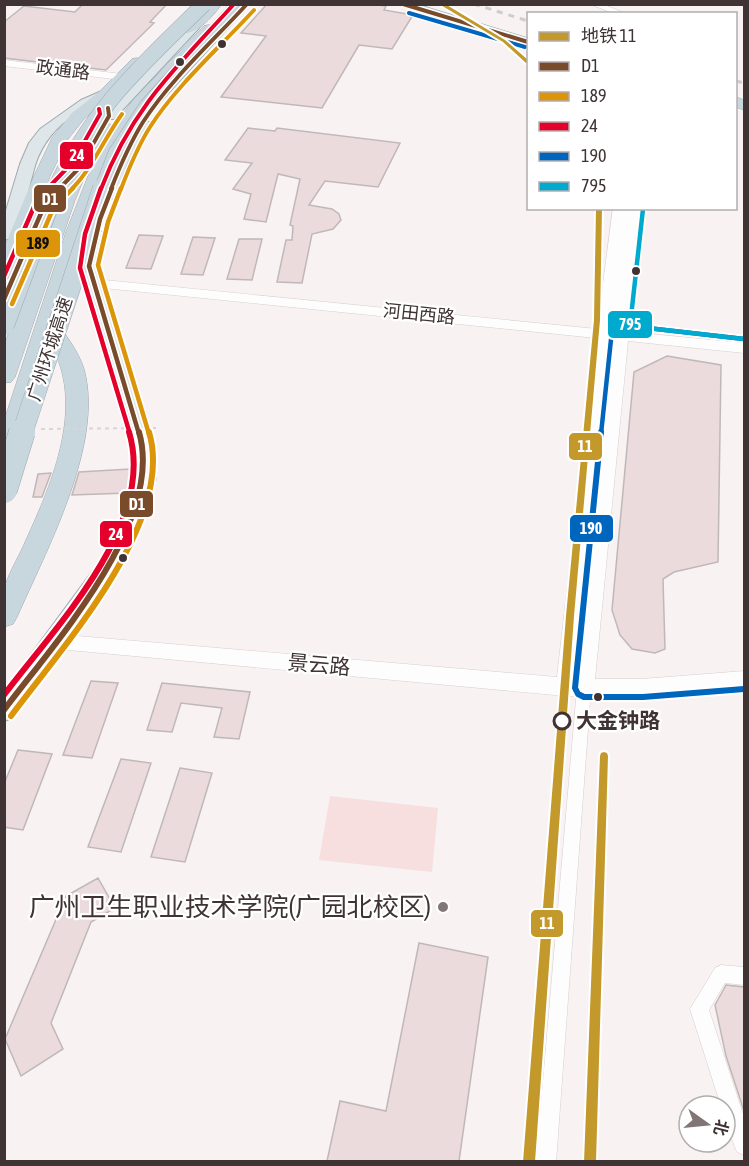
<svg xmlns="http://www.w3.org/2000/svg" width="749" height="1166" viewBox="0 0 749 1166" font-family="'Asap Condensed','Noto Sans SC',sans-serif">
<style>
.green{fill:#f7dfe0}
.building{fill:#ebdbdc;stroke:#c0b8b8;stroke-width:1.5}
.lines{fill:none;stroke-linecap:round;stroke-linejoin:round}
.street-casing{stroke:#d8cecf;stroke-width:1}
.secondary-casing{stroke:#d8cecf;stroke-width:1}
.primary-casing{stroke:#9daab1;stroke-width:2}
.highway-casing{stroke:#9daab1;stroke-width:1}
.street{fill:#fefdfd;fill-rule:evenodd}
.secondary{fill:#fefdfd;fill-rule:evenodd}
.primary{fill:#dee6ea;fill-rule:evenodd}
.highway{fill:#c8d7dd;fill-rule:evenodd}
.rail{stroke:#cecccc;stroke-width:3;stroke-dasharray:6 6;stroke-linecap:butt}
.highway-bridge-far2-casing{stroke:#9daab1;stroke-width:16;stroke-linecap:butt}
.highway-bridge-far1-casing{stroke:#9daab1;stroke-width:21;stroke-linecap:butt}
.highway-bridge-casing{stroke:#9daab1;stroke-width:27;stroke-linecap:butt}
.path-bridge{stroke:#d9d6d6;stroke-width:2;stroke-dasharray:4 4;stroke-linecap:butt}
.highway-bridge-far2{stroke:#c8d7dd;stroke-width:15}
.highway-bridge-far1{stroke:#c8d7dd;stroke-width:20}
.highway-bridge{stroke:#c8d7dd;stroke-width:26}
.bus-1-far2-casing{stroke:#fff;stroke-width:7}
.bus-1-far1-casing{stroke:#fff;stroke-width:8}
.bus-1-casing{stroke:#fff;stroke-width:10}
.bus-2-far2-casing{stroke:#fff;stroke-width:7}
.bus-2-far1-casing{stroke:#fff;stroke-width:8}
.bus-2-casing{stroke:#fff;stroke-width:10}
.bus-3-far2-casing{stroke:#fff;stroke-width:7}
.bus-3-far1-casing{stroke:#fff;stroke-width:8}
.bus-3-casing{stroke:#fff;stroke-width:10}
.bus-4-far2-casing{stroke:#fff;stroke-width:7}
.bus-4-far1-casing{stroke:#fff;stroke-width:8}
.bus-4-casing{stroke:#fff;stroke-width:10}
.bus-5-casing{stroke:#fff;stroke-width:8}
.bus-1-far2{stroke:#7a4b2a;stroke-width:4}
.bus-1-far1{stroke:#7a4b2a;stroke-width:4.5}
.bus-1{stroke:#7a4b2a;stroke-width:6}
.bus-2-far2{stroke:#dc9508;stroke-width:4}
.bus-2-far1{stroke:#dc9508;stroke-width:4.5}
.bus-2{stroke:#dc9508;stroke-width:6}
.bus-3-far2{stroke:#e4002b;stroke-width:4}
.bus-3-far1{stroke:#e4002b;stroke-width:4.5}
.bus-3{stroke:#e4002b;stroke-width:6}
.bus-4-far2{stroke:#0065bd;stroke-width:4}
.bus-4-far1{stroke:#0065bd;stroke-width:4.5}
.bus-4{stroke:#0065bd;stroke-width:6}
.bus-5{stroke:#00a9ce;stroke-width:4.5}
.metro-1-casing{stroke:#fff;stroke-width:4}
.metro-1{fill:#c2992a;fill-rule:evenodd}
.bus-dot{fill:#403334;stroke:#fff;stroke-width:2}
.stop-dot{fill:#fff;stroke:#403334;stroke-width:3}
.poi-dot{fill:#807676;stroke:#fff;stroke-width:2}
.labels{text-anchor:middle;stroke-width:4.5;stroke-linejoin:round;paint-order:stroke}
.far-street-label{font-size:18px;fill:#403334;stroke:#fff}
.street-label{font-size:21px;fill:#403334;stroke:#fff}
.stop-label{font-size:21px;font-weight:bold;fill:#403334;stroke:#fff;text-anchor:start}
.near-poi-label{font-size:26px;fill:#403334;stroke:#fff;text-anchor:end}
.line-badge{stroke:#fff;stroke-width:2}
.badge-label{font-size:16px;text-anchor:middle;font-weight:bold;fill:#fff}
.pale-badge-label{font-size:16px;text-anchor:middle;font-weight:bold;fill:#111}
</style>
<rect width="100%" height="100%" fill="#f8f2f2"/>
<path class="green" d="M330,796L438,808L432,872L319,860Z"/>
<path class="building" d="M83,4H167L150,22L154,23L106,70L4,58V22L24,6L75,12Z
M267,4H371L386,6L384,10L413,15L392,49L359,45L322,108L221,97L266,36L241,33Z
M248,128L275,131L277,128L400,143L378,187L325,181L309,205L332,209L339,214L341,220L333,229L312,234L302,283L277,282L286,240H292L293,226L290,225L300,179L278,174L266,222L244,219L251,194L233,189L252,163L225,160Z
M139,235L163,236L151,269L126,268Z
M193,237L215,238L203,275L181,274Z
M239,239H262L252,280L227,279Z
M667,356L721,365L718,562L674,572L663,579L665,649L655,653L632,649L620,635L612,610L634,372Z
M130,469L128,493L72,495L79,472Z
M51,473L42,497H33L38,474Z
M91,681L118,683L92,758L63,755Z
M162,683L250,692L239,739L214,737L222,708L181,703L172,732L147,730Z
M18,750L52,754L23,830L4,827V784Z
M121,759L151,763L121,852L88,847Z
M180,768L212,773L185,862L151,857Z
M98,878L115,908L91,922L51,1023L63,1049L21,1076L5,1039L66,896Z
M419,943L488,957L459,1161H327L340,1101L386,1111Z
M726,985L744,987V1111L726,1056L715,1005Z"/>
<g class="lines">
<defs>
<path id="street" d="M590,4H602L627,14H615Z
M584,682L589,684L591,688L556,1162H536L577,688L579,684Z
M721,965L744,967V985L725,983L709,1010L744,1117V1155L737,1152C731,1137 725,1122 725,1106H721L690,1009L715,968Z"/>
<path id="secondary" d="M4,60L122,74L128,77L122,80L4,66Z
M613,208H627L612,330L627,208H641L629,332L744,343V353L628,341L595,679H642L744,671V688L642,697L566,696L47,648L44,642L47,636L54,634L557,677L596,338L94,287L87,283L94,279L597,329ZM611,339L613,340L600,450Z"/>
<path id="primary" d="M195,21L201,25L199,28L114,119H104L102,116L128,88C84,107 45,123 33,173C27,195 22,219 10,238L4,240V217L20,164L29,143L40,129L81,100L143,73L191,22Z
M143,119L150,123L128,162L115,196L112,199H102L99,196C106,181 128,122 143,119Z
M95,228L103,233L97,255L98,274L117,325L153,447L156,478L148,512L122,564L13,718L4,721V691L105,554L126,512L136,478L133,447L99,325L82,274L81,255L87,233Z"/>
<path id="highway" d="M208,4H222C212,17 196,37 178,33L176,30L190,22Z
M395,4H417L528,38V46Z
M209,25L214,26L216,29L214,32C185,63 151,92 128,128C94,179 75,262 57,322C68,339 83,357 86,378C100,451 46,551 17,617L13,624L4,627C4,615 2,598 5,586C10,570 20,555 26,540C53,481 86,404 50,343L16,454L13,459L5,462L4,421L66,232L96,156L112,128L134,99L204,26Z
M137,58L142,59L144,62L142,65L110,97L84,119L68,139L50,176L13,273L11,277L4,279V248L34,176L52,138L72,113L100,91L132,59Z
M736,97L744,100V110L736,107Z
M103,120L111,125L97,147L75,200L15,377L11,382L4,383V346L57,200L81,147L97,122Z"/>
</defs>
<use href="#street" class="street-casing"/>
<use href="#secondary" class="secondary-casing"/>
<use href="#primary" class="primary-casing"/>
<use href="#highway" class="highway-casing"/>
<use href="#street" class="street"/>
<use href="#secondary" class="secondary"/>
<use href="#primary" class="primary"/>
<use href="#highway" class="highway"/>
<path class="rail" d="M474,4L528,21
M736,81L744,83"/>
<defs>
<path id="highway-bridge-far2" d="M55,189C92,108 142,65 204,4
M102,189L116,153L147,106L240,4"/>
<path id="highway-bridge-far1" d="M4,325L55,188
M22,434L103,188"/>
<path id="highway-bridge" d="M4,490L22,432"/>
</defs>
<use href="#highway-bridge-far2" class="highway-bridge-far2-casing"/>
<use href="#highway-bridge-far1" class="highway-bridge-far1-casing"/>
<use href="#highway-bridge" class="highway-bridge-casing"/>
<path class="path-bridge" d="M41,429L156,428"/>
<use href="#highway-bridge-far2" class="highway-bridge-far2"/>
<use href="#highway-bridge-far1" class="highway-bridge-far1"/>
<use href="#highway-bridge" class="highway-bridge"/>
<defs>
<path id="bus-1-far2" d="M403,4L528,42
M59,189L80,167L109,116L108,108
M111,189C120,166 130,143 143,122C171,79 212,42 247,4"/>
<path id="bus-1-far1" d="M112,188L100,219L89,266L139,434
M4,299L45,204L61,188"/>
<path id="bus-1" d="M4,710C55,642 165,522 139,432"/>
<path id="bus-2-far2" d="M72,189C93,167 104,139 122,114
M121,189C129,168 138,146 150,127C176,86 221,46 254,10"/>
<path id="bus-2-far1" d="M121,188L108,222L98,265L149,434
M12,304L53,209L73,188"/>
<path id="bus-2" d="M11,716C62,647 176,522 149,432"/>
<path id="bus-3-far2" d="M47,189L73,162L100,114L99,109
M101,189C132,107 177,67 234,4"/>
<path id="bus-3-far1" d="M101,188L85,234L80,268L130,434
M4,276L37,200L49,188"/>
<path id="bus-3" d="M4,695C55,627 157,524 129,432"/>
<path id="bus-4-far2" d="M409,13L525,47"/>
<path id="bus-4-far1" d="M601,434L612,330L621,325L744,339"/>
<path id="bus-4" d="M601,432L575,688L578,694L584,697H643L744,689"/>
<path id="bus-5" d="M643,209L630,326L744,339"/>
</defs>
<use href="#bus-1-far2" class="bus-1-far2-casing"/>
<use href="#bus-1-far1" class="bus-1-far1-casing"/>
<use href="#bus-1" class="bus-1-casing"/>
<use href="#bus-2-far2" class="bus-2-far2-casing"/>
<use href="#bus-2-far1" class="bus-2-far1-casing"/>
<use href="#bus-2" class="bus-2-casing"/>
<use href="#bus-3-far2" class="bus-3-far2-casing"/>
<use href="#bus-3-far1" class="bus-3-far1-casing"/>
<use href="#bus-3" class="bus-3-casing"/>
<use href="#bus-4-far2" class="bus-4-far2-casing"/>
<use href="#bus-4-far1" class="bus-4-far1-casing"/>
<use href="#bus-4" class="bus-4-casing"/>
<use href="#bus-5" class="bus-5-casing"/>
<use href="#bus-1-far2" class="bus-1-far2"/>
<use href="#bus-1-far1" class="bus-1-far1"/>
<use href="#bus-1" class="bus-1"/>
<use href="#bus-2-far2" class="bus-2-far2"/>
<use href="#bus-2-far1" class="bus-2-far1"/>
<use href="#bus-2" class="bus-2"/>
<use href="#bus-3-far2" class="bus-3-far2"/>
<use href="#bus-3-far1" class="bus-3-far1"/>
<use href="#bus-3" class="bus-3"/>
<use href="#bus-4-far2" class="bus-4-far2"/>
<use href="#bus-4-far1" class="bus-4-far1"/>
<use href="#bus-4" class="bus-4"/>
<use href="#bus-5" class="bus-5"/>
<defs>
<path id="metro-1" d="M445,4L505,40L528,60V63H526L503,42L439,4Z
M596,208H602L600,320L574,616L535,1162H523L566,616L594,320Z
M604,752L607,753L608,756L596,1162H584L600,756L601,753Z"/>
</defs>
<use href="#metro-1" class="metro-1-casing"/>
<use href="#metro-1" class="metro-1"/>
</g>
<g class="bus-dot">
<circle cx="222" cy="44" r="5"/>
<circle cx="180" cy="62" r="5"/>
<circle cx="636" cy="271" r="5"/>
<circle cx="123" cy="558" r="5"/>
<circle cx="598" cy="697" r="5"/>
</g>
<circle class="stop-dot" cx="562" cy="721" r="8"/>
<circle class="poi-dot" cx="443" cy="907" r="6"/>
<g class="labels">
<g class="far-street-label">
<text transform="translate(63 70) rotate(7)" y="6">政通路</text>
<text transform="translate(419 314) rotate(6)" y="6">河田西路</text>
<text transform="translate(50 349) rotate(-72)" y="6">广州环城高速</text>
</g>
<g class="street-label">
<text transform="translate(319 665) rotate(5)" y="7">景云路</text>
</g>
<g class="stop-label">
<text x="576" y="728">大金钟路</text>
</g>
<g class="near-poi-label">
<text x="431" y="916">广州卫生职业技术学院(广园北校区)</text>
</g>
</g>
<g class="line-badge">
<rect x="59" y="141" width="35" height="29" rx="6" fill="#e4002b"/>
<rect x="33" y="184" width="34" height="29" rx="6" fill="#7a4b2a"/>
<rect x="15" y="229" width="46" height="29" rx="6" fill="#dc9508"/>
<rect x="607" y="310" width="46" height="29" rx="6" fill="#00a9ce"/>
<rect x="568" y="432" width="35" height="29" rx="6" fill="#c2992a"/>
<rect x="119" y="490" width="35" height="28" rx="6" fill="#7a4b2a"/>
<rect x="569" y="514" width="45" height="29" rx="6" fill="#0065bd"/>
<rect x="99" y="520" width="34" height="28" rx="6" fill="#e4002b"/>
<rect x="530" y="909" width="34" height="29" rx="6" fill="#c2992a"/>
</g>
<g class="badge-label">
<text x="77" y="161">24</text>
<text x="50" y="205">D1</text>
<text x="630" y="330">795</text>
<text x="585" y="452">11</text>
<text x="137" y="510">D1</text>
<text x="591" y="534">190</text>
<text x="116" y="540">24</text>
<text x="547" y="929">11</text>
</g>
<g class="pale-badge-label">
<text x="38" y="249">189</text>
</g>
<rect width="749" height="1166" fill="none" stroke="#403334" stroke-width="12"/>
<rect x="527" y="12" width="210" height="198" fill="#ffffff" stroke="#b3adae" stroke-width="1.5"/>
<rect x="539" y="32" width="30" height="9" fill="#c2992a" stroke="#b3adae" stroke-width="1.5"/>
<text x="581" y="42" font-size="18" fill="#403334">地铁 11</text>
<rect x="539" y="62" width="30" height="9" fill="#7a4b2a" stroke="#b3adae" stroke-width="1.5"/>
<text x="581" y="72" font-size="18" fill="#403334">D1</text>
<rect x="539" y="92" width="30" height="9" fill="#dc9508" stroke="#b3adae" stroke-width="1.5"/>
<text x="581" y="102" font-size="18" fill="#403334">189</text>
<rect x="539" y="122" width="30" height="9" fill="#e4002b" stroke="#b3adae" stroke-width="1.5"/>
<text x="581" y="132" font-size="18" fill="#403334">24</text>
<rect x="539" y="152" width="30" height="9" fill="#0065bd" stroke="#b3adae" stroke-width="1.5"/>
<text x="581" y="162" font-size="18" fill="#403334">190</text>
<rect x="539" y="182" width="30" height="9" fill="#00a9ce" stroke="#b3adae" stroke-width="1.5"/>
<text x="581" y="192" font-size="18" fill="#403334">795</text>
<g transform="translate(707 1124) rotate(105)"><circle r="28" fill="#ffffff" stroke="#b3adae" stroke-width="1.5"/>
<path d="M0-4.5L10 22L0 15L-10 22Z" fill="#807676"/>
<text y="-9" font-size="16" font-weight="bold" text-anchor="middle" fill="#403334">北</text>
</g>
</svg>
